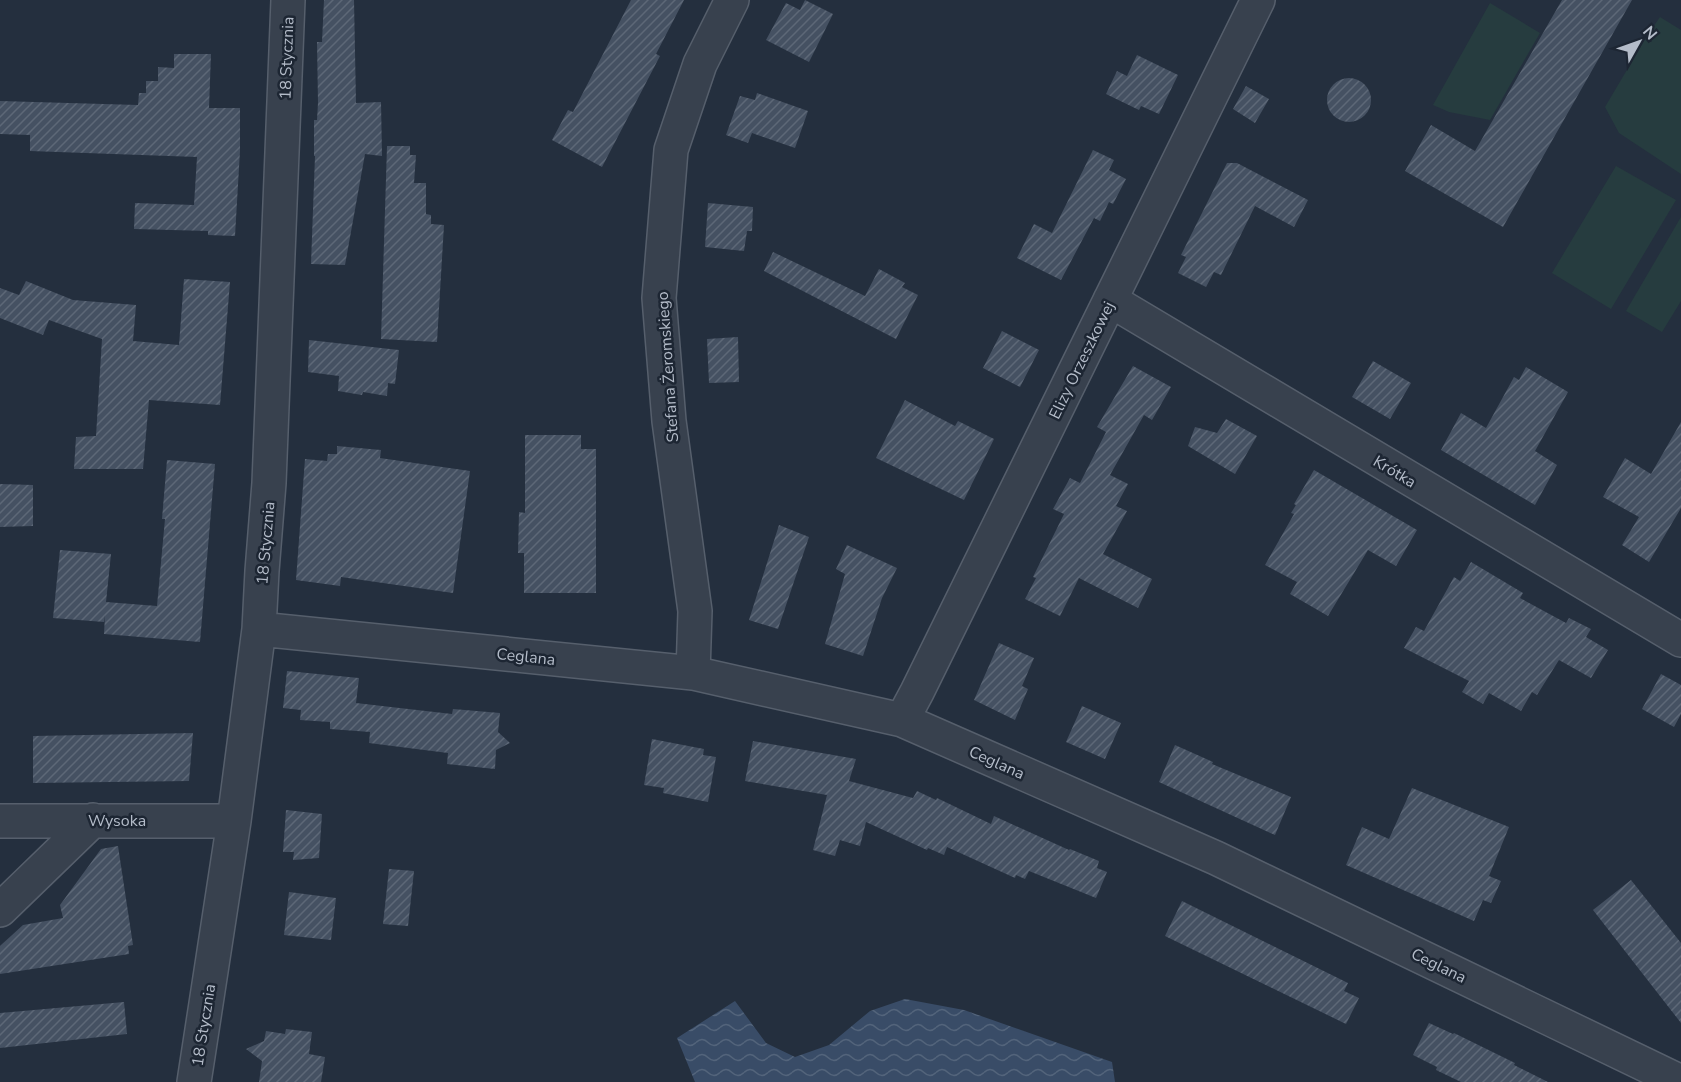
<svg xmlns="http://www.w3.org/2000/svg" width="1681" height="1082" viewBox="0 0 1681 1082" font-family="'Nunito Sans',sans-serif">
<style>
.grass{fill:#263c3f}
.water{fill:url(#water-waves)}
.building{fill:url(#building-hatch)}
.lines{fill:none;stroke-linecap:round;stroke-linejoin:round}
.minor-casing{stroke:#565f6c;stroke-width:36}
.minor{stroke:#38414e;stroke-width:33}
.labels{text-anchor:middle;stroke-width:5;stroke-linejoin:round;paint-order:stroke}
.street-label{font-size:16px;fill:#b4bcc9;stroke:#1d2633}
</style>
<defs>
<pattern id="water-waves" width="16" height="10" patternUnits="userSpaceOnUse" patternTransform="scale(1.5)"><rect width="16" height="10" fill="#394c67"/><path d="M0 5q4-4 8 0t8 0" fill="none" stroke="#53647b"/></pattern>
<pattern id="building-hatch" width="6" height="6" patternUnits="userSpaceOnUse" patternTransform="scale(1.5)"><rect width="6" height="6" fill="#455162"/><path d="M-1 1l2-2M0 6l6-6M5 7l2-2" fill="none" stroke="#5d6877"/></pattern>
</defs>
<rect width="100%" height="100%" fill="#242f3e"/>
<path class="grass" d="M1490,3L1540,33L1490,120L1449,112L1433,105Z
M1660,17L1681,30V174L1619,133L1605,107L1647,36Z
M1616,166L1676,200L1611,309L1552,273Z
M1681,217V301L1662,332L1626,311Z"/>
<path class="water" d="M905,999L964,1010L1112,1062L1115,1082H695L677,1038L735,1001L766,1043L795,1057L829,1045L870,1011Z"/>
<path class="building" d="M324,0H354L356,103L381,102L382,156L365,154L345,265L311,264L315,156H314V120H317L318,103L317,42H322Z
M631,0H684L656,54L660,56L602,167L552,140L568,110L573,112Z
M805,0L833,14L809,62L766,40L786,3L800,10Z
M1562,0H1632L1503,227L1405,171L1431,125L1475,151Z
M174,54H211L209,108H240V151L235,236L208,235V231L134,229L135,203L194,205L197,157L30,151V135L0,134V101L138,105L139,93H146V81H158V67L174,68Z
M1137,55L1178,75L1159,114L1141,106L1139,110L1106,94L1117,71L1127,76Z
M1327 100a22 22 0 1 1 44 0a22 22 0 1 1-44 0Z
M1246,86L1269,99L1255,123L1233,109Z
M757,93L808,111L795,148L752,133L748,143L726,135L740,96L755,100Z
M387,146H410V155H416L414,183H426V214L431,215V224L444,225L437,342L381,339Z
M1093,150L1114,160L1109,170L1126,179L1113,204L1109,202L1100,221L1094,218L1061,280L1017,258L1034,224L1052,233Z
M1227,163H1237L1308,200L1294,227L1255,206L1221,275L1214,272L1206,287L1178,273L1186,257L1181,255Z
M708,203L753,207L752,231H747L744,251L705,247Z
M773,252L865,296L879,269L905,283L902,287L918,295L896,339L764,271Z
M184,279L230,282L220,405L149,400L143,469H74L76,437L96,436L102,339L49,320L43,335L0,318V288L19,295L26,281L73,300L136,305L133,341L179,345Z
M1002,331L1039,350L1020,387L983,368Z
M738,337L739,382L709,383L707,339Z
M309,340L399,350L395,384L388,383L387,396L363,392L362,395L338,391L339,376L308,372Z
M1373,361L1411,383L1390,419L1352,397Z
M1133,366L1171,387L1152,420L1144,415L1110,475L1128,484L1116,506L1127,511L1103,554L1152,579L1138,608L1079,578L1060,616L1025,599L1036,578L1033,577L1064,514L1053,509L1070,478L1080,483L1106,432L1097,427Z
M1526,367L1568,392L1535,451L1557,465L1535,505L1441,450L1461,413L1486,428L1514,377L1519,380Z
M905,400L955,426L958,421L994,439L964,500L876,458Z
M1226,419L1257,436L1235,474L1188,446L1195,427L1217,433Z
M1681,422V508L1649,562L1622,545L1639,517L1603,497L1625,458L1651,474Z
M525,435H581V449H596V593H524V553H518L519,512L525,513Z
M337,446L381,450L380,458L470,471L453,593L341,577L340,586L296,580L305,459L327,461L328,454H337Z
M167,460L215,464L200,642L104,634L105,615L104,622L53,618L60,550L111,554L106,602L157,606L165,519H162Z
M1314,470L1417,530L1396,566L1368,550L1328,616L1290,594L1297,582L1265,565L1294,514L1291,513L1296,505L1294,504Z
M0,484L33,485V526L0,527Z
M779,525L809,537L778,629L749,620Z
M847,545L897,568L882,598L863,656L825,644L845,574L836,569Z
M1471,562L1523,593L1520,598L1566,623L1569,618L1591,629L1586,637L1608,650L1591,678L1559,660L1537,695L1532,692L1521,711L1489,693L1483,704L1462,692L1469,681L1404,648L1416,627L1424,631L1454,577L1460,581Z
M999,643L1034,658L1022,686L1028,689L1015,720L974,700Z
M287,671L359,678L356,703L452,714L453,709L500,713L498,732L510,743L496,750L495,769L447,764L448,753L369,743L370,732L330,729V722L300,720L301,710L283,708Z
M1661,674L1681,685V714L1674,727L1642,709Z
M1082,706L1121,723L1105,759L1066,742Z
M193,733L189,781L33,783V736Z
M652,739L704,749L703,755L716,757L708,802L663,793L664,788L644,785Z
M753,741L856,759L849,781L913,798L917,791L936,800L937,798L991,824L994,816L1069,850L1070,849L1099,861L1097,868L1107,872L1096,898L1029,871L1025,879L1016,875L1015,878L947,847L944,855L928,848L927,850L866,822L860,846L840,840L835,856L813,850L827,795L745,781Z
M1175,745L1213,762L1212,764L1291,797L1275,835L1159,782Z
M1412,788L1509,827L1489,876L1501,881L1491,903L1483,900L1474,921L1346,865L1362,827L1389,839Z
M286,810L322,814L319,858L293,860L294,852H283Z
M118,846L133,945L128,946L129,954L0,974V946L23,925L63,918L60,905L101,849Z
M389,869L414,871L408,926L383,924Z
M1631,880L1681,943V1023L1593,910Z
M289,892L336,898L331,940L284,935Z
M1182,901L1348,983L1344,991L1359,998L1346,1024L1165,936Z
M124,1002L127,1034L0,1048V1013Z
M1429,1023L1453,1034L1454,1033L1515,1063L1514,1065L1548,1082H1461L1436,1070L1437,1067L1413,1055Z
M286,1029L312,1032L309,1054L325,1057L321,1082H259L262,1061L246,1049L264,1041L266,1031L285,1034Z"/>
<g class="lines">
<defs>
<path id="minor" d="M1110,300L1681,640
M259,629L693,673L902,720L1216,858L1681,1082
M693,673L695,611L669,421L659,298L671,150L700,64L732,0
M902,720L917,692L1258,0
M0,821H234
M0,910L93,820
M194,1082L234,821L259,629L262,571L269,483L288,0"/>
</defs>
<use href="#minor" class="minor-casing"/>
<use href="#minor" class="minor"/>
</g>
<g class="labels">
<g class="street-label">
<text transform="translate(286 58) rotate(-88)" y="6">18 Stycznia</text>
<text transform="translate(1081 360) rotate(-64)" y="6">Elizy Orzeszkowej</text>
<text transform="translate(667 367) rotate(-94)" y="6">Stefana Żeromskiego</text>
<text transform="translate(1395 471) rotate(31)" y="6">Krótka</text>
<text transform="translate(265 543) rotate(-85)" y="6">18 Stycznia</text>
<text transform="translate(526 656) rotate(6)" y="6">Ceglana</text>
<text transform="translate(997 762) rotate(24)" y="6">Ceglana</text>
<text x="117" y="826">Wysoka</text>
<text transform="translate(1439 965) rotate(26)" y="6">Ceglana</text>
<text transform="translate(203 1025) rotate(-81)" y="6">18 Stycznia</text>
</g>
</g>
<g transform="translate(1639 42) rotate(50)" stroke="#1d2633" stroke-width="4.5" paint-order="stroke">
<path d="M0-4.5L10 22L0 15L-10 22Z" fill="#b4bcc9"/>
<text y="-9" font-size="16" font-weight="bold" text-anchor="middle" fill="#b4bcc9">N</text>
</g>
</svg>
